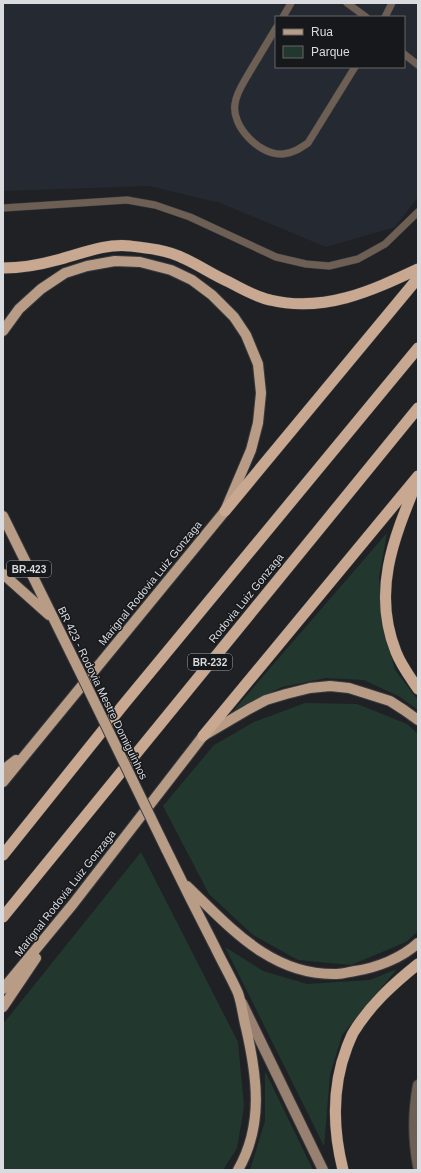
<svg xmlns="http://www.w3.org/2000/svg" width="421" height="1173" viewBox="0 0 421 1173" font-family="Helvetica,sans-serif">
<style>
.built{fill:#252a32;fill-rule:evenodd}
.green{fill:#22382e}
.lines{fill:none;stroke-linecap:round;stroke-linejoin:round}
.service-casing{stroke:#393b3f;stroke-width:8}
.minor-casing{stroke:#393b3f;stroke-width:12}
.secondary-casing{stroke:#393b3f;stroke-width:12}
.primary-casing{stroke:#393b3f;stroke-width:12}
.trunk-casing{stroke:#393b3f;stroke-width:12}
.service{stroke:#6d5f54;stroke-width:7}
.minor{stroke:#6d5f54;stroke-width:10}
.secondary{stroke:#988170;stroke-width:10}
.primary{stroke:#b99c86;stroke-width:10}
.trunk{stroke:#c8a890;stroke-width:11}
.primary-bridge-casing{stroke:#393b3f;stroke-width:12;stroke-linecap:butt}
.primary-bridge{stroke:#b99c86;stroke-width:10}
.labels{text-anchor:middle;stroke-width:3;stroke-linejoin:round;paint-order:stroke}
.shield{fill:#16181b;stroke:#9fa0a4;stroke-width:1}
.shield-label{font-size:10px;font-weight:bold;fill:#dadbde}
.street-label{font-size:11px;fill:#dadbde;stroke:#16181b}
</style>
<rect width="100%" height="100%" fill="#1f2125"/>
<path class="built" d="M3,3H418V197L395,227L326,247L220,203L149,186L3,191ZM276,17H404V67H276Z"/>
<path class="green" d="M387,533L379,577L382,625L395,670L418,700V710L400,697L364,680L326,678L282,687L234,710Z
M305,703L357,704L407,724L418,734V931L406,942L351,965L298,960L253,935L209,894L163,806L214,745L254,722Z
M141,852L238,1042L244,1107L237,1148L223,1170H3V1024Z
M225,947L263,971L307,984L370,980L397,969L342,1035L330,1075L324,1146Z
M265,1071L313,1170H250L265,1121Z"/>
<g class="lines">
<defs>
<path id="service" d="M347,3L366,17
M283,17L291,3
M385,17L392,3
M276,28C267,43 258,58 249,73C244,82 236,93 235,104C231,126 260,156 283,154C293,153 299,149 308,143L355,67
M404,54L418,65
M3,208L127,200L155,205L190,217L276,257L306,264L329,266L358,259L385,244L418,212"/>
<path id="minor" d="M418,1085C413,1112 413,1139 418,1166"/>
<path id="secondary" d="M242,1003L323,1170"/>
<path id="primary" d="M3,331L19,309L41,289L65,273L87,266L115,261L140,262L171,270L192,280L212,295L234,317L246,335L258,364L261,393L258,423L251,450L225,511L3,782
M3,516L78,668
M3,574L49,615
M3,770L16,760
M166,849C182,882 198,914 215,947C222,962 231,977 238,993C242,1004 243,1017 246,1028C257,1076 264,1125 238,1170
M187,886C230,927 271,976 337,974C343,974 349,972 355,971C376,968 402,958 418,943
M3,989L73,904L203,736L249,709L266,700L286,694L310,688L330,686L349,688L390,701L404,710L418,720
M3,1007L36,958"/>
<path id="trunk" d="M3,268C21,268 39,265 57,260C80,254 106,243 130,246C148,248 167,250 183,258C199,265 213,275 229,282C242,289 256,297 270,300C324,313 371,291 418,269
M416,484C393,540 372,592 396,652C401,665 410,677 418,689
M225,511L418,278
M203,736L418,476
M3,855L124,704L418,348
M3,917L418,408
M343,1170C333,1130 332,1086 347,1047C349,1042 351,1037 353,1033C370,1005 393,984 418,964"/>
</defs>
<use href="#service" class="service-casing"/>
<use href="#minor" class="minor-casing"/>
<use href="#secondary" class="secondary-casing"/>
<use href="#primary" class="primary-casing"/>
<use href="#trunk" class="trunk-casing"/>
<use href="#service" class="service"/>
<use href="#minor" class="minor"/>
<use href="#secondary" class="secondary"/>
<use href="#primary" class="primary"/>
<use href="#trunk" class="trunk"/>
<defs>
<path id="primary-bridge" d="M78,668L166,849"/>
</defs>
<use href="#primary-bridge" class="primary-bridge-casing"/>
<use href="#primary-bridge" class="primary-bridge"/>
</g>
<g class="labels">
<g class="shield">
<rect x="7" y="561" width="44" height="16" rx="3"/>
<rect x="188" y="654" width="44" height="16" rx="3"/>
</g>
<g class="shield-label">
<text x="29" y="573">BR-423</text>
<text x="210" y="666">BR-232</text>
</g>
<g class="street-label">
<text transform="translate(150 583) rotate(-51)" y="4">Marignal Rodovia Luiz Gonzaga</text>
<text transform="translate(246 598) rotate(-51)" y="4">Rodovia Luiz Gonzaga</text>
<text transform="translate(103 693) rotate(64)" y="4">BR 423 - Rodovia Mestre Domiguinhos</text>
<text transform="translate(65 893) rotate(-52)" y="4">Marignal Rodovia Luiz Gonzaga</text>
</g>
</g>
<rect width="421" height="1173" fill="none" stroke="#dadbde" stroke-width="8"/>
<rect x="275" y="16" width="130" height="52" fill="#16181b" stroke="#646669"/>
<rect x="283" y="29" width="20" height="6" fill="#b99c86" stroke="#646669"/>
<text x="311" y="36" font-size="12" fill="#dadbde">Rua</text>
<rect x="283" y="46" width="20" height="12" fill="#22382e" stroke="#646669"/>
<text x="311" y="56" font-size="12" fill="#dadbde">Parque</text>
</svg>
